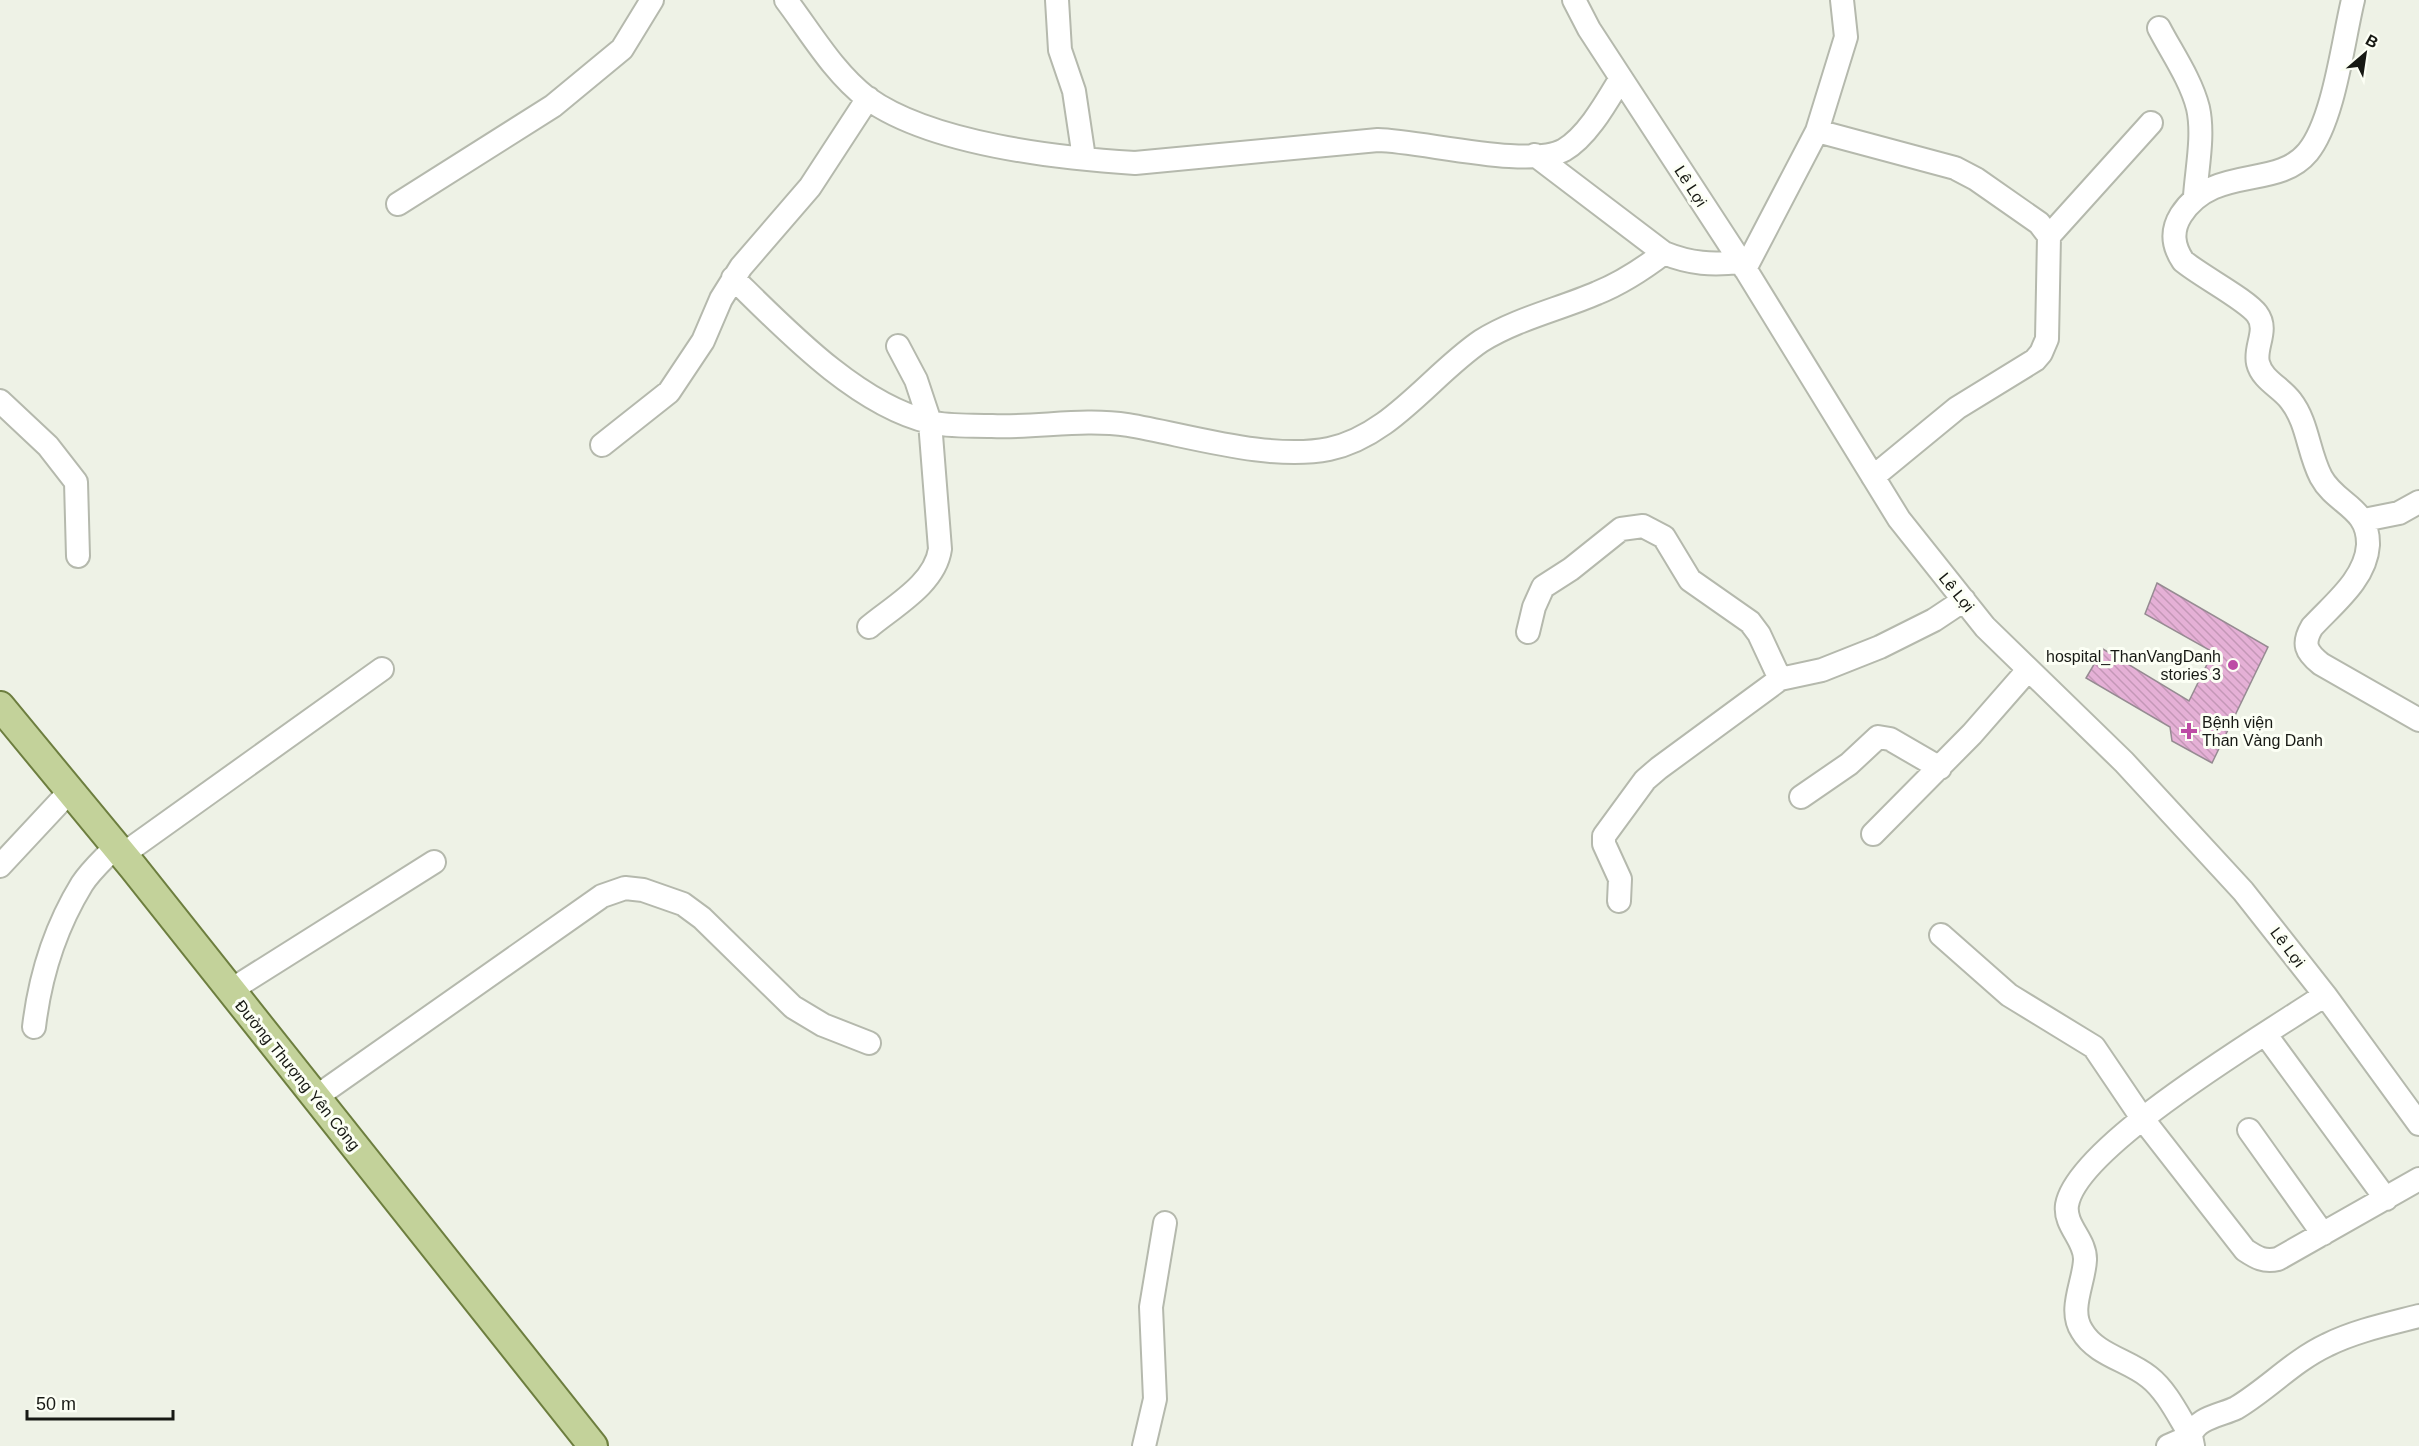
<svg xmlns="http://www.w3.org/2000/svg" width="2419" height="1446" viewBox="0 0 2419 1446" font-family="Helvetica,sans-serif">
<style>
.building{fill:url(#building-back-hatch);stroke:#968b92;stroke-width:1.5}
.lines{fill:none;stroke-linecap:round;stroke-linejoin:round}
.minor-casing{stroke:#b5b9ad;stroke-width:26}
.major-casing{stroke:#6d7e3f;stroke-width:32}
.minor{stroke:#fff;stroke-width:22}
.major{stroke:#c3d29a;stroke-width:28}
.poi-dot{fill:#bd4ba5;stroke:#fcfff5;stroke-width:2}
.labels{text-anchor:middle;stroke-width:6;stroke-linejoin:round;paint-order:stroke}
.street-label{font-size:16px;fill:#171914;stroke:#fcfff5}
.poi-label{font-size:16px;fill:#171914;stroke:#fcfff5;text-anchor:end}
</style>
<defs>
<pattern id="building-back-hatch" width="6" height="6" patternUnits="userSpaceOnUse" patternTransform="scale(1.5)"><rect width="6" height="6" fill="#e5b0d6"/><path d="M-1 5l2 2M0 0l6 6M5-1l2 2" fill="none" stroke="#c497b7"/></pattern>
</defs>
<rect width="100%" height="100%" fill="#eef2e6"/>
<path class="building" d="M2157,583L2268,647L2212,763L2172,741L2170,727L2086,678L2103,649L2189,701L2213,652L2145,614Z"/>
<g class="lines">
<defs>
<path id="minor" d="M786,0C811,33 834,73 867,98C931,144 1058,158 1135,163L1378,140C1422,141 1530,169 1564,150C1588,136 1607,101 1621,78
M1057,0L1060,50L1074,91L1084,158
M1574,0L1589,29L1741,262L1899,519L1985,627L2124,762L2243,891L2325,995L2419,1124
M2353,0C2343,41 2334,120 2308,152C2277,190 2214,164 2181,215C2171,231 2173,246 2183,261C2201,276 2247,300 2257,314C2269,330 2254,347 2258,363C2262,380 2282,388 2291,401C2308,423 2308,452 2321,477C2336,505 2369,507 2368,545C2366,579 2333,604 2312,627C2302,644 2306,652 2321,664L2419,720
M2159,28C2172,53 2191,80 2198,108C2204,135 2197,168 2195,196
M1817,131L1955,168L1976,179L2039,223L2049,236L2047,339L2041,353L2035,360L1957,408L1873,477
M1535,155L1664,253C1691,264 1712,265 1741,262
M398,204L553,106L622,49L652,0
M2049,236L2151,123
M1745,269L1817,131L1846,37L1842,0
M733,278C785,329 857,405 930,422C949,427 972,425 992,426C1038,428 1082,418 1128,425C1188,435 1269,461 1329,449C1391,436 1431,375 1481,341C1516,319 1560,309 1597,293C1622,283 1643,269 1664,253
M0,401L48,446L76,482L78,556
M602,445L669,392L703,341L721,299L741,267L810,187L868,98
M2364,520L2399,513L2419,502
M869,627C894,606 935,584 940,549L930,422L916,380L898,346
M1528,632L1534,607L1543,587L1571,569L1621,529L1643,526L1664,537L1690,580L1750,622L1759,634L1780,679
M1801,797L1849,764L1878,737L1890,739L1940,768
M1873,834L1972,734L2028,670
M122,855L382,669
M0,866L70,791
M1619,901L1620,879L1604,844V836L1645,780L1659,768L1780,679L1822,670L1880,647L1934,620L1964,600
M1941,935L2009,995L2094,1047L2142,1118L2245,1250C2257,1258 2264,1262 2278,1259L2419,1179
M231,990L434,862
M34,1027C40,976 55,928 82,884C91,870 105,858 116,846
M2266,1035L2386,1199
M316,1097L602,896L625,888L643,890L683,904L702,918L793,1007L823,1025L869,1043
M2249,1130L2323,1234
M1144,1446L1155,1399L1151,1307L1165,1223
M2168,1446L2191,1436C2195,1418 2222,1415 2236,1408C2268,1389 2293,1361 2327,1345C2355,1331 2388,1324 2419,1316
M2193,1446L2191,1436C2179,1417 2167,1391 2149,1377C2128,1360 2096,1355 2082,1331C2068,1310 2084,1283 2085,1260C2086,1240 2064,1226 2067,1205C2077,1145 2270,1032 2325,995"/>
<path id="major" d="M0,706L133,867L593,1446"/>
</defs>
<use href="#minor" class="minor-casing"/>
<use href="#major" class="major-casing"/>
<use href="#minor" class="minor"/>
<use href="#major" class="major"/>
</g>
<g class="poi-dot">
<circle cx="2233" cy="665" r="6"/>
<path d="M2186 722h6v6h6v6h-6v6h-6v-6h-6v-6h6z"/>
</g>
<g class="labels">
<g class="street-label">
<text transform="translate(1691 186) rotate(57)" y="6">Lê Lợi</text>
<text transform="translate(1957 592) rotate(51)" y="6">Lê Lợi</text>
<text transform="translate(2288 947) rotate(53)" y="6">Lê Lợi</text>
<text transform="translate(298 1075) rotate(51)" y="6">Đường Thượng Yên Công</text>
</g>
<g class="poi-label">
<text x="2221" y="662">hospital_ThanVangDanh<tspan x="2221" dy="18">stories 3</tspan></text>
<text x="2202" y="728" text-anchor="start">Bệnh viện<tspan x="2202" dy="18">Than Vàng Danh</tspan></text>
</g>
</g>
<g transform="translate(2365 54) rotate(29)" stroke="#fcfff5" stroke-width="4.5" paint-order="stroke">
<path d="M0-4.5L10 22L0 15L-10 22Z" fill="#171914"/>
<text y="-9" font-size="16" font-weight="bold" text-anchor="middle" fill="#171914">B</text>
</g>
<path d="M27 1410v9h146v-9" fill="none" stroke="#171914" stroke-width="3"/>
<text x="36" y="1410" font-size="18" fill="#171914" stroke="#fcfff5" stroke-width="4.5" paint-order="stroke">50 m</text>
</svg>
